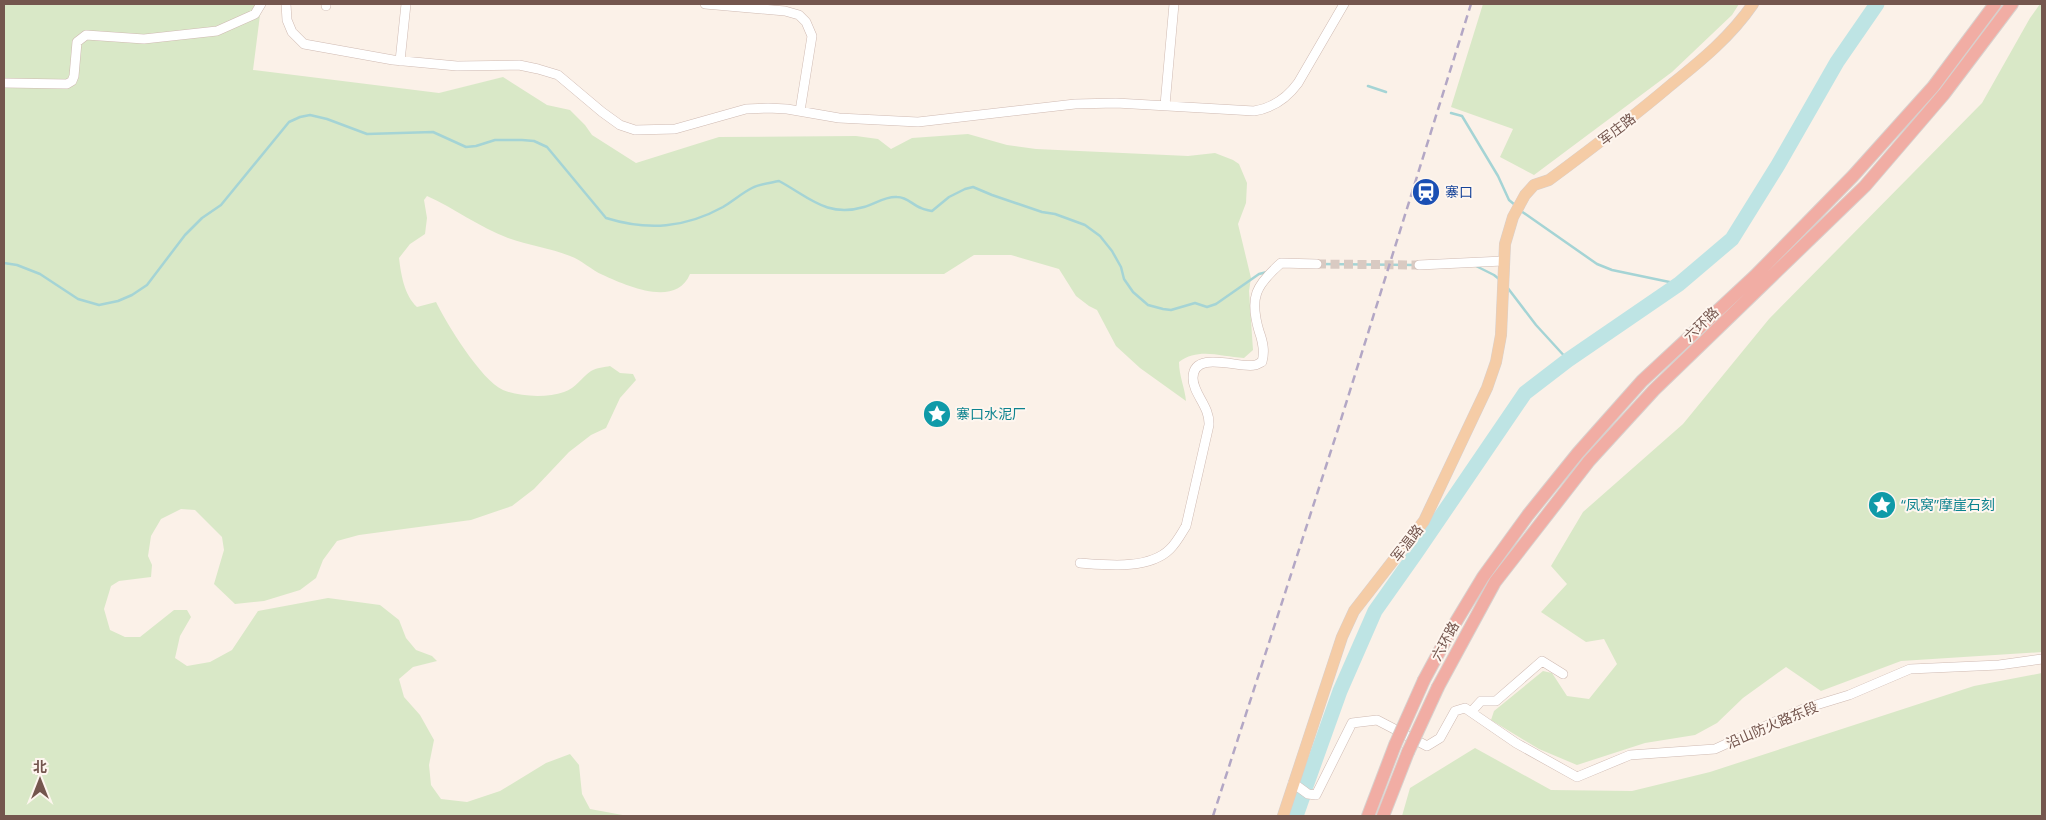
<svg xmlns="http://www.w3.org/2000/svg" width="2046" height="820" viewBox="0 0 2046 820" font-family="'Open Sans','Noto Sans SC',sans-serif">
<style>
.green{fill:#d9e8c7}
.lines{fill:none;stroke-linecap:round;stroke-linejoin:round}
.stream{stroke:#a5d4d5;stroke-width:2.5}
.river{stroke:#bee4e4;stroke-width:15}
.minor-tunnel{stroke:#d9cac2;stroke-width:9;stroke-dasharray:9 4.5;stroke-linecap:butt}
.minor-casing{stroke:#cfbab2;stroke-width:10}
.major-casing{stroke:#d8d0cd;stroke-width:12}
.highway-casing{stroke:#d8d0cd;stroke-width:14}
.minor{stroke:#fff;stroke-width:9}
.major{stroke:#f5cca6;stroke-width:11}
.highway{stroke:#f1ada4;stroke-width:12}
.rail{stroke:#b3a7c5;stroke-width:2.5;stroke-dasharray:8 5;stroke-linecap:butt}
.highway-bridge-casing{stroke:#d8d0cd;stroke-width:14;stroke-linecap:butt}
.highway-bridge{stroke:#f1ada4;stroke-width:12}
.labels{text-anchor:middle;stroke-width:4;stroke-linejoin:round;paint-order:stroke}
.street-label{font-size:14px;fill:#74564e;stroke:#fef6ef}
.transit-label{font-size:14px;fill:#164399;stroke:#fef6ef;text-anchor:start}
.culture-label{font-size:14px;fill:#0d838f;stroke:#fef6ef;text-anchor:start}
</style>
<rect width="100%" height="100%" fill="#fbf1e8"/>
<path class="green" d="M4,4H265L260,15L253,70L439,93L503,77L547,105L570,110L585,125L592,135L636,163L719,137L856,136L878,139L891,149L912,138L968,134L1007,145L1036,149L1188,156L1215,153L1233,160L1239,164L1247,183L1246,203L1238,224L1251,278L1249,291L1253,350L1244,358C1221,357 1199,347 1179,362C1179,376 1185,388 1186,401L1140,368L1116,346L1097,310L1089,306L1076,296L1059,269L1011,255H974L944,274H690C676,308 627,286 603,275C591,270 582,260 570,256C550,248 528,245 508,238C479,227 454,208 427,196L424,200L427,218L425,234L410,244L399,258C401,274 404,295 417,307L436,302C447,324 481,380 503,390C520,397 547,398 564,392C576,388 582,377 591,371C596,368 605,367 610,366L620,373L633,374L636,380L620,398L606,428L591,435L569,452L534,489L512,506L471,520L359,535L337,541L323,560L316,578L300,590L264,601L235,604L214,584L224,550L222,537L195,510L181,509L161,519L151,536L148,556L152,565L151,577L119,581L111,586L104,609L110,630L125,637H140L174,610H187L191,617L180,636L175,658L187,666L210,662L232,650L258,611L328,598L380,605L399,620L406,638L416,650L432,656L437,661L413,667L399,679L404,697L420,715L434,740L429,765L431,785L441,799L467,802L500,791L546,763L570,754L579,765L582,794L590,809L628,816H4Z
M1483,4H1739L1732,15L1672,72L1534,175L1500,157L1513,129L1451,107Z
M2040,4H2042V652L1901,661L1821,691L1786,667L1743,698L1717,723L1695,735L1645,743L1577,765L1539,749L1491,720L1494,711L1543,671L1552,673L1567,696L1589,699L1617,664L1604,639L1586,642L1541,612L1567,584L1551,566L1583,512L1683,424L1769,319L1982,103L2030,18Z
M2042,673V816H1402L1410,788L1475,748L1551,790L1632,791L1710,772L1974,686Z"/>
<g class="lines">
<path class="stream" d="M1368,86L1386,92
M1451,113L1462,116L1498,176L1509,200L1515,205
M1521,211L1597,264L1612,270L1679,284
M4,263L17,265L40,274L78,299L99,305L118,301L132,295L147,285L185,235L202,218L221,205L289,122L300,117L310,115L327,119L367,134L433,132L466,147L476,146L495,140H522L534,141L547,147L606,218C648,231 685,228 723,207C733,201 742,193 752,188C760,184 770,183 779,181C809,197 827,218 864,207C875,204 885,196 897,197C908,197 912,205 921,208C924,210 929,210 932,211L949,197L965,189L973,187L992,195L1042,212L1055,214L1085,225L1100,236L1112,251L1121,267L1124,279L1133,292L1148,305L1163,309L1171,310L1195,303L1207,307L1216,304L1259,274L1267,272
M1319,264L1416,265
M1476,266L1494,275L1499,279
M1507,287L1536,325L1568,360"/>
<path class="river" d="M1306,786L1340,691L1375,611L1416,553L1525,393L1568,360L1679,284L1732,239L1778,165L1837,62L1877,4
M1296,816L1303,796"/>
<path class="minor-tunnel" d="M1317,264L1419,265"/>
<defs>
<path id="minor" d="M286,4L287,20L292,32L304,44L393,60L457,66L519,65L538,69L558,75L602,112L620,125L635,130L675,129L746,109L768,108L787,109L839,118L918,122L1075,104L1116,103L1254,111C1273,108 1287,98 1298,83L1344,4
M705,4L785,11L799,15L806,22L812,36L800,111
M326,6V4
M400,61L406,4
M4,83L67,84L72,81L74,76L77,42L86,35L144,39L217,31L255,14L261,4
M1165,105L1174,4
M1419,265L1503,261
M1080,563C1107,565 1149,570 1170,549C1177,542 1181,534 1186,526L1209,425C1210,406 1193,394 1193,378C1193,349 1240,369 1255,365C1257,365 1259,363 1262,362C1265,351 1263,342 1259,331C1249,297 1256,285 1281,263L1317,264
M1471,712L1481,701H1496L1542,661L1563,674
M1293,783L1308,794L1316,795L1352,723L1377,720L1427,746L1440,738L1455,711L1465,708L1516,743L1577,777L1630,755L1715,749L1803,709L1849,695L1910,669L1999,665L2042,659"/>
<path id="major" d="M1283,816L1342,637L1354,611L1424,521L1487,388L1496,362L1501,335L1505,244L1513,217L1525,195L1534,185L1549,180C1591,149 1632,118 1672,84C1702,60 1731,36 1753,4"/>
<path id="highway" d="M1424,680L1451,630L1483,577L1528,515L1578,453L1642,381L1755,276L1853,176L1933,87L1995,4
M1438,687L1495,582L1589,461L1654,390L1865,186L1944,94L2012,4
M1368,816L1395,745
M1383,816L1408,752"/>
</defs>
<use href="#minor" class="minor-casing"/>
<use href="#major" class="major-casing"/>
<use href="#highway" class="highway-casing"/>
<use href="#minor" class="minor"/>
<use href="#major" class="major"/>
<use href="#highway" class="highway"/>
<path class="rail" d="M1213,816L1338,429L1471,4"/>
<defs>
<path id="highway-bridge" d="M1395,745L1424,680
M1408,752L1438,687"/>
</defs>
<use href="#highway-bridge" class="highway-bridge-casing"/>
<use href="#highway-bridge" class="highway-bridge"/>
</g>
<defs>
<symbol id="station-disc" viewBox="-11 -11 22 22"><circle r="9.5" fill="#1a4fb4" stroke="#fef6ef"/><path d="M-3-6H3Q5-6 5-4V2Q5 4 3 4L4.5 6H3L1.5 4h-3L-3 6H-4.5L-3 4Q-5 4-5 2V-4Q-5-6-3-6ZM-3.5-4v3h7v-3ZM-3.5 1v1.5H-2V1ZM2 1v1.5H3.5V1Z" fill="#fff"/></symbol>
<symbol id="sight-disc" viewBox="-11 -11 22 22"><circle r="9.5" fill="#0f9aa8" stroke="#fef6ef"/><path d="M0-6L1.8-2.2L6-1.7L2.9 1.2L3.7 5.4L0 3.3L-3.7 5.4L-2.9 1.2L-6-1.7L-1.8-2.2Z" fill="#fff"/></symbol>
</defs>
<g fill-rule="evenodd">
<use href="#station-disc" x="1410" y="176" width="32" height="32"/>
<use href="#sight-disc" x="921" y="398" width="32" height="32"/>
<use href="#sight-disc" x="1866" y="489" width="32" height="32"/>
</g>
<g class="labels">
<g class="street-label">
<text transform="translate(1617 129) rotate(-37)" y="5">军庄路</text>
<text transform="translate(1701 324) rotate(-44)" y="5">六环路</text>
<text transform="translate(1407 543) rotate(-52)" y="5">军温路</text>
<text transform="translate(1445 641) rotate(-62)" y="5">六环路</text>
<text transform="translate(1772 725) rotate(-23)" y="5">沿山防火路东段</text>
</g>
<g class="transit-label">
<text x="1445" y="197">寨口</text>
</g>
<g class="culture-label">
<text x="956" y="419">寨口水泥厂</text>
<text x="1901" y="510">“凤窝”摩崖石刻</text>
</g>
</g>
<rect width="2046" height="820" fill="none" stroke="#74564e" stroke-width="10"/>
<g transform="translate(40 780)" stroke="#fef6ef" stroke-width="4" paint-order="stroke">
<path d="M0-4L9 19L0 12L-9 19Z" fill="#74564e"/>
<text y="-8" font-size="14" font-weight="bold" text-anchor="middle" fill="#74564e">北</text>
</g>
</svg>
